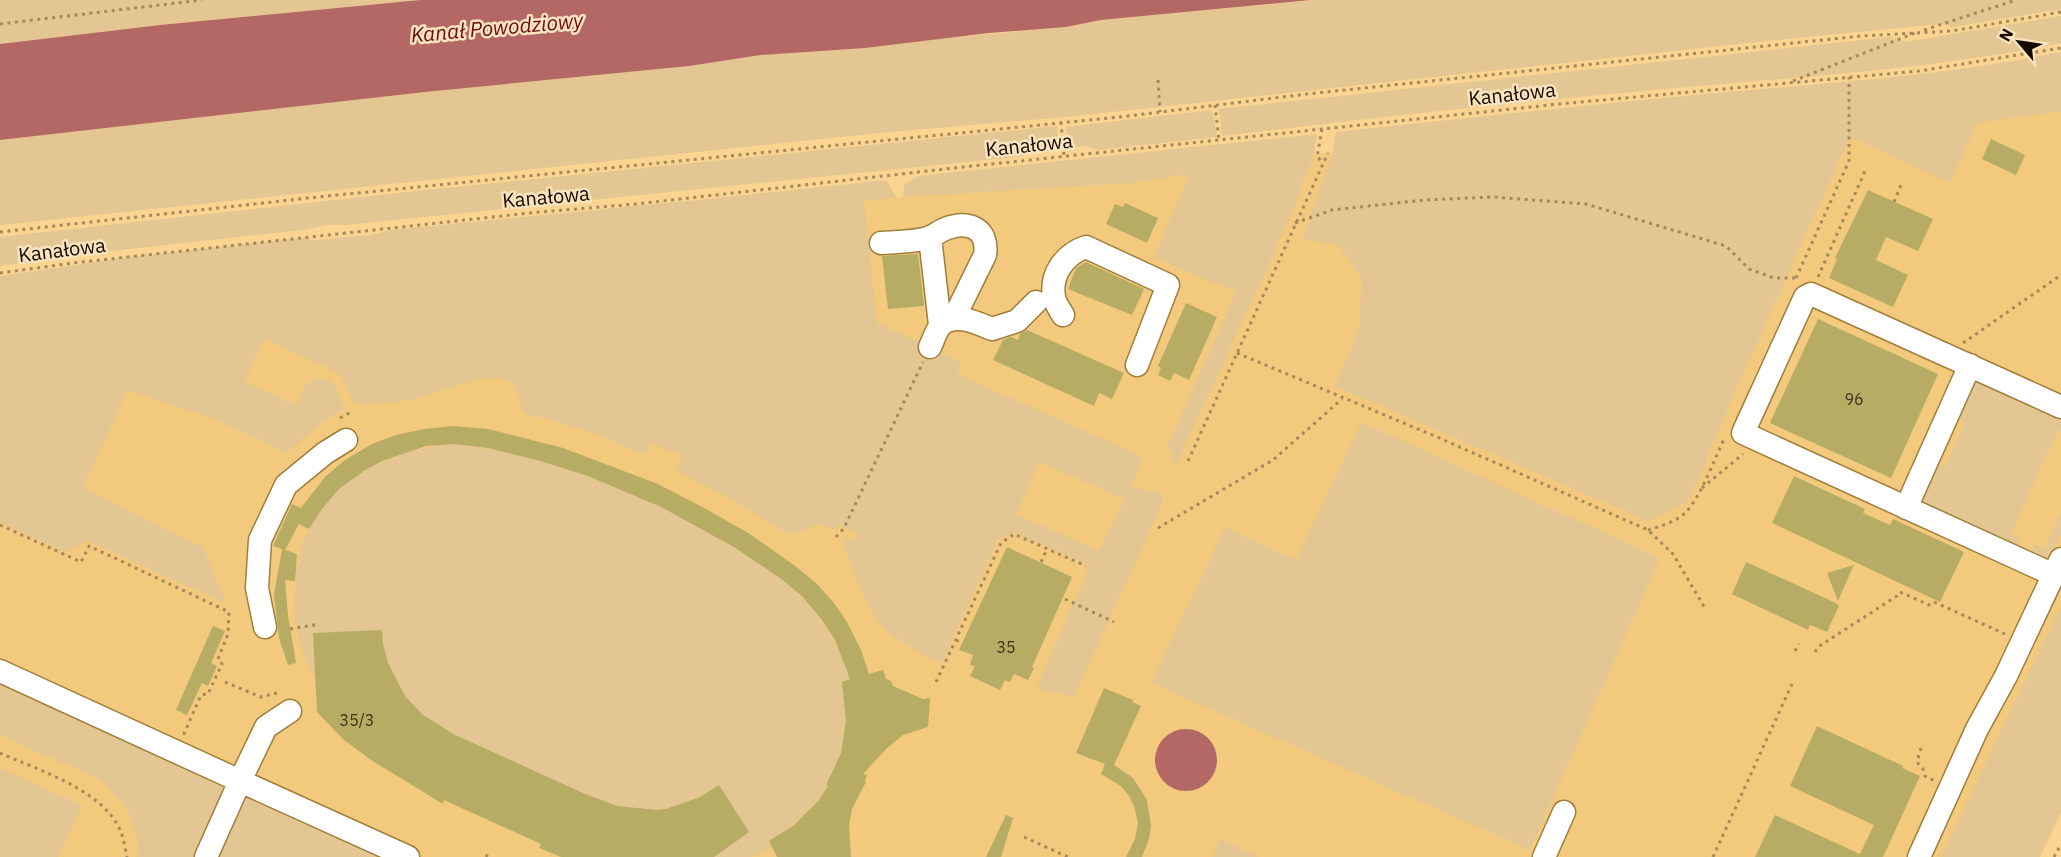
<svg xmlns="http://www.w3.org/2000/svg" width="2061" height="857" viewBox="0 0 2061 857" font-family="'IBM Plex Sans',sans-serif">
<style>
.built{fill:#f2c97d}
.green{fill:#e3c692;fill-rule:evenodd}
.water{fill:#b46866}
.building{fill:#b6ac64}
.lines{fill:none;stroke-linecap:round;stroke-linejoin:round}
.minor-casing{stroke:#a07e3b;stroke-width:25}
.path{stroke:#a5895b;stroke-width:3;stroke-dasharray:3 4.5;stroke-linecap:butt}
.minor{stroke:#fff;stroke-width:22}
.labels{text-anchor:middle;stroke-width:5;stroke-linejoin:round;paint-order:stroke}
.number-label{font-size:16px;fill:#3c3219}
.street-label{font-size:20px;fill:#140a00;stroke:#fae4bd}
.water-label{font-size:21px;font-style:italic;fill:#6b0917;stroke:#fae4bd}
</style>
<rect width="100%" height="100%" fill="#fad491"/>
<path class="built" d="M2061,73V814L2040,857H0V291L829,201L1133,183L1212,168L1333,152Z"/>
<path class="green" d="M0,0H420L160,25L0,44Z
M1317,0H2061V9L1953,27L1940,24L1766,41L1066,117L878,133L0,225V140L425,92L689,66L761,55L1066,27L1101,20Z
M2061,16V43C1938,68 1812,76 1687,87C1532,101 1376,117 1222,136L1219,109L1891,37L1906,42Z
M2061,52V111L1977,123L1950,183L1850,137L1733,396L1689,501L1648,521L1335,386L1359,329L1362,279L1338,245L1302,239L1333,152L1336,132C1463,118 1589,105 1715,93C1830,83 1947,75 2061,52Z
M1212,110L1217,137L1098,150L1086,146L1069,147L1066,127Z
M1057,126L1058,149L1016,157L345,225H329L302,230L120,250L0,266V237L416,191Z
M1317,134L1314,154L1289,220L1176,466L1168,445L1236,292L1154,257L1189,174L1133,183L903,197L904,185L918,176Z
M877,181H887L896,198L864,200L877,323L962,362L957,374L1139,455L1141,463L1130,487L1162,493V505L1074,696L1036,689L1090,565L1013,532L998,540L941,664C922,653 897,643 882,626C870,613 849,562 843,543L846,537L854,540L857,533L838,525L834,529L819,524L789,535L730,498L676,470L682,456L652,443L646,455L588,431L525,413C519,403 519,387 509,381C490,369 441,393 419,398C398,402 377,405 355,404L342,378L337,372L264,338L245,382L296,405L306,384L319,378L330,380L338,392L344,409L322,422L287,453L210,417L128,390L83,488L202,546L227,604L88,541L65,552L0,522V276L129,257L303,238L313,240L371,235L390,230L707,199ZM1040,462L1124,499L1099,551L1016,514Z
M1983,378L2061,412V430L2059,429L2011,533L2021,538L2014,547L1920,504L1932,461L1945,466L1965,422L1953,416L1972,382Z
M1361,422L1660,558L1530,850L1151,683L1225,527L1296,560Z
M454,444C558,455 663,498 749,556C768,569 788,581 803,597C826,622 839,649 851,679L842,682L846,718L845,734L838,762L836,764L826,784L828,786C811,809 793,827 768,842L771,848L751,857H624L336,706C321,687 306,667 300,643C293,617 293,592 298,566C299,559 300,551 303,544C305,535 311,527 315,519C347,469 397,449 454,444Z
M2061,513V533L2046,565L2032,554L2034,545L2044,549Z
M2061,605V811L2039,857H1941Z
M0,684L226,787L195,857H137L138,841L127,809L101,780L0,735Z
M0,768L82,805L58,857H0Z
M249,797L389,857H212L240,800Z
M1220,839L1258,857H1212Z"/>
<path class="water" d="M420,0H1311L1101,20L1066,27L989,33L865,48L761,55L689,66L425,92L0,140V44L160,25Z
M1155 760a31 31 0 1 1 62 0a31 31 0 1 1-62 0Z"/>
<path class="building" d="M1991,139L2025,155L2016,175L1982,159Z
M1868,190L1933,219L1918,251L1886,237L1876,260L1908,275L1893,307L1829,278L1837,259L1835,258Z
M1125,203L1158,218L1147,243L1106,224L1115,204L1123,207Z
M918,254L924,306L888,309L882,256Z
M1086,262L1144,289L1132,315L1068,289L1076,268Z
M1186,303L1217,317L1189,380L1174,373L1170,381L1158,375L1161,368L1158,366Z
M1818,319L1938,374L1891,478L1770,423Z
M1027,330L1124,373L1112,399L1099,393L1094,406L993,360L1003,340L1011,337L1018,340L1020,334Z
M453,426L488,429L563,448L658,484L706,509L750,534L798,568L817,584L834,603L847,622L861,650L869,674L883,670L886,679L891,681L893,686L923,699L930,698L928,727L903,735L886,749L863,774L867,775L865,781L866,782L852,809L849,825L851,857H777L769,841L793,826L819,800L828,786L826,785L841,753L846,721L842,682L850,679L835,640L822,620L802,596L780,578L734,547L661,507L588,476L537,460L488,448L454,444L426,446L382,461L365,470L339,489L322,509L309,529L299,524L285,550L297,554L295,581L285,580L288,616L296,663L288,665L279,638L274,595L282,549L273,546L292,504L301,508L325,477L345,460L372,444L396,435L424,429Z
M1794,476L1865,509L1863,513L1890,525L1893,519L1964,552L1940,602L1772,523Z
M1007,547L1072,577L1032,667L1034,668L1028,680L1014,674L1010,682L1005,680L1000,690L970,676L975,666L970,665L973,655L959,650Z
M1746,562L1836,603L1839,606L1827,632L1810,625L1808,630L1732,594Z
M1854,565L1844,587L1838,601L1827,573Z
M213,626L225,631L211,663L217,666L208,686L202,683L187,715L176,710Z
M382,630L383,644L388,663L405,696L422,714L453,734L583,793L617,806L657,810L666,809L700,797L719,785L749,832L714,857H561L539,848L541,844L444,800L443,804L371,760L344,740L317,712L313,633Z
M1104,688L1133,700L1132,702L1141,706L1114,765L1133,778L1147,800L1151,826L1149,839L1142,857H1126L1135,839L1138,823L1134,806L1129,796L1121,786L1101,774L1105,764L1076,753Z
M1817,726L1903,766L1902,768L1920,776L1883,857H1755L1775,815L1860,854L1874,825L1790,786Z
M1006,815L1013,818L1001,857H986Z"/>
<g class="lines">
<defs>
<path id="minor" d="M930,237L940,325
M881,243C896,242 914,242 928,238C934,236 940,231 945,229C968,220 989,228 985,255L954,318
M1063,315C1060,310 1055,303 1054,297C1050,274 1065,254 1086,247L1168,285L1137,365
M930,347C933,341 936,330 941,325C955,312 977,323 992,329L1017,321L1036,302
M1906,508L1970,365
M2054,575L1743,433L1805,297L1811,294L2061,407
M265,627L257,588L260,540L286,485L325,453L346,440
M0,671L240,781L266,727L290,711
M206,857L240,781L408,857
M1544,857L1564,812
M1919,857L1977,729L2006,676L2061,559"/>
</defs>
<use href="#minor" class="minor-casing"/>
<path class="path" d="M0,24L202,0
M1924,30L2016,0
M1158,80L1160,112
M1793,81L1915,33
M1215,105L1219,140
M1061,122L1064,156
M1322,129L1317,157L1323,162
M1894,202L1901,185
M1295,223L1332,210L1424,200L1493,197L1586,204L1726,246L1749,269L1774,278H1796L1799,280
M0,232L327,196L1120,117L1307,94L1861,36L1952,31L2061,12
M0,273L73,263L529,213L636,204L954,168L1559,104L1919,71L2061,48
M1818,277L1866,169
M1796,278L1849,161V77
M1963,343L2061,275
M1237,353L1437,437L1648,530L1673,554L1706,610
M340,418L353,411
M1188,461L1328,153
M1702,488L1743,454
M0,525L81,562L89,546L229,612L228,634L218,659L222,664L208,694L201,695L183,736
M1158,528L1273,460L1342,399
M1648,530C1661,526 1676,522 1686,512C1700,498 1716,456 1725,437
M836,537L844,528L923,362
M1041,562L1047,549
M1065,599L1114,622
M290,629L319,624
M956,640L962,643
M1795,651L1799,644
M1815,652L1818,647L1897,596L1900,592L1929,605L1934,602L2005,634
M225,682L261,697L281,692
M936,682L1001,543L1014,534L1086,566
M1921,748L1917,762L1923,769L1925,776L1935,781
M0,753C38,770 103,790 120,830C124,838 125,848 127,857
M1024,837L1068,857
M486,857L489,852
M1713,857L1792,684
M2054,857L2061,844"/>
<use href="#minor" class="minor"/>
</g>
<g class="labels">
<g class="number-label">
<text x="1854" y="405">96</text>
<text x="1006" y="653">35</text>
<text x="357" y="726">35/3</text>
</g>
<g class="street-label">
<text transform="translate(1512 94) rotate(-6)" y="7">Kanałowa</text>
<text transform="translate(1029 145) rotate(-6)" y="7">Kanałowa</text>
<text transform="translate(546 197) rotate(-5)" y="7">Kanałowa</text>
<text transform="translate(62 250) rotate(-7)" y="7">Kanałowa</text>
</g>
<g class="water-label">
<text transform="translate(497 28) rotate(-5)" y="7">Kanał Powodziowy</text>
</g>
</g>
<g transform="translate(2019 42) rotate(299)" stroke="#fae4bd" stroke-width="4.5" paint-order="stroke">
<path d="M0-4.5L10 22L0 15L-10 22Z" fill="#140a00"/>
<text y="-9" font-size="16" font-weight="bold" text-anchor="middle" fill="#140a00">N</text>
</g>
</svg>
